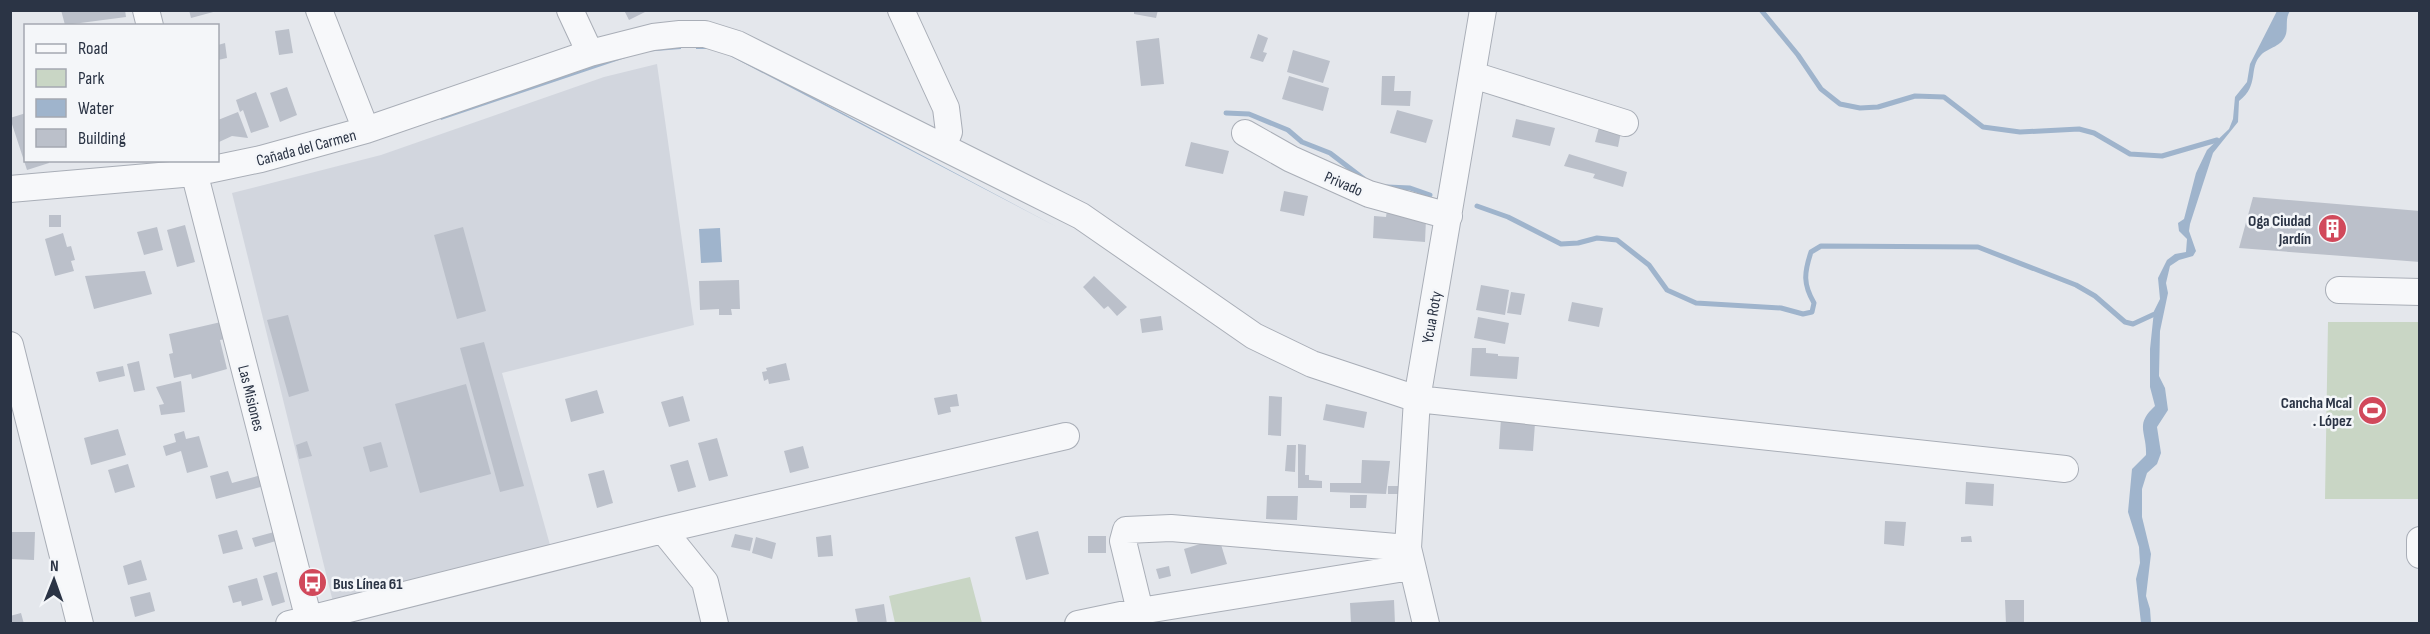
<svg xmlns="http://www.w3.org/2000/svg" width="2430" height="634" viewBox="0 0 2430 634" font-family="'Sofia Sans Condensed',sans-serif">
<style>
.built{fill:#d2d6de}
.green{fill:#c9d6c5}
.water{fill:#9fb4cc}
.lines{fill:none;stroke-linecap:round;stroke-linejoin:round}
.stream{stroke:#9fb4cc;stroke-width:5}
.building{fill:#bbc0ca}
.minor-casing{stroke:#a9aeb7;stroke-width:28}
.minor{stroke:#f7f8fa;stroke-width:26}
.labels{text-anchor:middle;stroke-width:5;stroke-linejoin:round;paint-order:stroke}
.street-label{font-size:16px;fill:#2b3445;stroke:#f4f6f9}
.poi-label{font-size:16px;font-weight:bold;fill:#2b3445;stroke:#f4f6f9;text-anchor:end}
</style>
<rect width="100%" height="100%" fill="#e4e7ec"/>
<path class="built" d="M657,64L694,325L502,373L550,545L333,602L232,193L381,155L604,77Z"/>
<path class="green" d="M2328,322H2419V499H2325Z
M970,577L982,623H895L889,596Z"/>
<path class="water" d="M2277,11H2290C2285,18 2288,26 2286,34C2282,47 2269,47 2261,55C2248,68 2260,85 2239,101L2238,122L2213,153L2190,224L2189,231L2196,251L2193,256L2179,260L2170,266L2166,283L2168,293L2160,331L2159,376L2165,388L2168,410L2157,427L2161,453L2157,464L2147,473L2142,489V517L2151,554L2146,596L2150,609L2151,623H2141L2136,579L2140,563L2139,547L2128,512L2132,469L2146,455C2147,432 2134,425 2155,406L2150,387V349L2154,311L2160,299L2158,278L2167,260L2175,254L2186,252L2187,239L2179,231L2178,223L2184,219L2196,173L2207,150L2229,129L2233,119L2235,97L2247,82L2250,64Z
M681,46V49L643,52L441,120L440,118L641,50Z
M696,46L717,47L737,57L1057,227L736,59L716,49H696Z
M720,228L722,262L701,263L699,229Z"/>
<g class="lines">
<path class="stream" d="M1761,10L1798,55L1821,89L1840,104L1860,108L1878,107L1915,96L1944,97L1983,127L2020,132L2079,129L2094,133L2130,154L2162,156L2217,140
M1226,113L1249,114L1288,130L1302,142L1330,153L1364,179
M1387,187L1410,188L1430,195
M1477,206L1508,217L1561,244L1578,243L1597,238L1617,240L1649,265L1667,290L1696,303L1781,308L1803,314L1812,312L1814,303C1803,284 1804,273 1811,252L1821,246L1978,247L2076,285L2095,296L2125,322L2133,324L2159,312"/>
</g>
<path class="building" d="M61,10H125L126,17L65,25Z
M189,10H217V11L191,18Z
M624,10H649L629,20Z
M1134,10H1158L1156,18L1134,14Z
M289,29L293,53L279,55L275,31Z
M1258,34L1268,38L1263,52L1267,53L1263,62L1250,58Z
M1159,38L1164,84L1141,86L1136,41Z
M225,43L227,58L218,60V45Z
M1293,50L1330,61L1323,83L1287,72Z
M1289,76L1329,88L1323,111L1282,99Z
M1382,76H1395L1394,91H1411L1410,106L1381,105Z
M287,87L297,115L280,122L270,93Z
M256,92L269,127L251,133L243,110L240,112L236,100Z
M1397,110L1433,120L1426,143L1390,133Z
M238,112L248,138L232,136L219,142L218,120Z
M26,113V160H48L49,163L27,170L10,118Z
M1516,119L1555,128L1550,146L1512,137Z
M1599,127L1621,132L1618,147L1595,142Z
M1191,142L1229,151L1223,174L1185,166Z
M1569,154L1627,172L1623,187L1593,178L1595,174L1564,166Z
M1284,191L1308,196L1304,216L1280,211Z
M2253,197L2420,211V262L2239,248Z
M1387,210L1426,219L1425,242L1373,238L1374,216L1386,217Z
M49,215H61V227H49Z
M185,225L195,262L177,267L167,230Z
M157,227L163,250L144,255L137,232Z
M463,227L486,311L457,319L434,235Z
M63,233L67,247L71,246L75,260L71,261L74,271L55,276L45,239Z
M145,271L152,294L94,309L85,276Z
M1094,276L1127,307L1117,316L1108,306L1104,309L1083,287Z
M739,280L740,309H731L732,315H719V309L700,310L699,281Z
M1481,285L1509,290L1505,315L1476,310Z
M1511,292L1525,294L1521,315L1507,313Z
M1572,302L1603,308L1599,327L1568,321Z
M288,315L309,391L289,397L267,320Z
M1161,316L1163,330L1142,333L1140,319Z
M1478,317L1509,323L1505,344L1474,338Z
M221,322L225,339L220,340L227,369L192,379L191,374L174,378L169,354L173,353L169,334Z
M484,342L524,486L500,492L460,348Z
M1472,348H1486V353L1498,354V356L1519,357L1517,379L1470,376Z
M139,361L145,390L134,392L127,364Z
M786,363L790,380L769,384L768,379L764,381L762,372L767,371L766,368Z
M123,366L125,376L99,382L96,372Z
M181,381L185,412L161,415L159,405L164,404L156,387Z
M466,384L491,474L420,493L395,404Z
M597,390L604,413L571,422L565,399Z
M957,394L959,406L950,407L951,412L938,415L934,398Z
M683,396L690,421L669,427L661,402Z
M1269,396L1282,397L1281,436L1268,435Z
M1326,404L1367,412L1364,428L1323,420Z
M1501,418L1535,423L1533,451L1499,449Z
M118,429L126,455L91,465L84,438Z
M184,431L186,439L199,436L208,467L187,473L181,451L166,456L163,446L176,442L174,434Z
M717,438L728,476L709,481L698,443Z
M307,441L312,456L299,459L296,445Z
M381,442L388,467L370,472L363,447Z
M1298,444L1306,445L1305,475H1309V480L1322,481V488H1298Z
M1287,445H1296L1295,472L1285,471Z
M803,446L809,468L790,473L784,451Z
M688,460L696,487L678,492L670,465Z
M1362,460L1390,461L1386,494L1330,492V483H1361Z
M128,464L135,487L115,493L108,470Z
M604,470L613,503L597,508L588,474Z
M228,471L232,483L261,475L264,486L216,499L210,476Z
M1966,482L1994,484L1993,506L1965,504Z
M1388,486H1401V494H1388Z
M1350,495H1367L1366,508H1350Z
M1267,496H1298L1297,520L1266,519Z
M1885,521L1906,522L1904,546L1884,544Z
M237,530L243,549L223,554L218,535Z
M1038,531L1049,574L1026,580L1015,537Z
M10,532H35L34,560L10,559Z
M274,532L276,541L255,547L252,538Z
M735,534L753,538L750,551L731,547Z
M831,535L833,556L818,557L816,537Z
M1088,536H1106V553H1088Z
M1971,536L1972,542H1961V537Z
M756,537L776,543L772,559L752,553Z
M1219,538L1227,564L1191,574L1184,549Z
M141,560L147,580L128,585L123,566Z
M1169,566L1171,576L1159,579L1156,569Z
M277,572L285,602L272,606L263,576Z
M257,578L263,600L242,606L241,601L233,603L228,586Z
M150,592L155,611L135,617L130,597Z
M1394,600L1395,624H1351L1350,603Z
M2005,600H2024V624H2006Z
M884,604L887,624H858L855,609Z
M21,613L24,624H10V616Z"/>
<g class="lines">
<defs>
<path id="minor" d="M146,10L150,26
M319,10L366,130
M570,10L590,53
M901,10L946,108L949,132L943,147
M1473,75L1625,123
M1245,133L1291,159L1369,194L1449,216
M191,160L310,624
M10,189L194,173L261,159L366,130L590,53L653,37L680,34H705L737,44L1081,216L1254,336L1312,364L1417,399L2065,469
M2339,290L2420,292
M10,345L80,624
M663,530L705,582L715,624
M2420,540V555
M1140,611L1123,541L1126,530L1171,528L1408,548
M289,624L663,530L1066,436
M1078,624L1140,611L1411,567
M1426,624L1408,548L1417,399L1483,10"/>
</defs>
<use href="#minor" class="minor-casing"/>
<use href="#minor" class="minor"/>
</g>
<defs>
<symbol id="building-disc" viewBox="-11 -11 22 22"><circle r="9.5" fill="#d1495b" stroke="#f4f6f9"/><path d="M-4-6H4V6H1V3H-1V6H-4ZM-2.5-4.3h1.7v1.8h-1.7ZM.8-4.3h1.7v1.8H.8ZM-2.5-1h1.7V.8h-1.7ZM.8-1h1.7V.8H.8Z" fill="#fff"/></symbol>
<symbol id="stadium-disc" viewBox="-11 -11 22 22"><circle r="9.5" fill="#d1495b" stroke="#f4f6f9"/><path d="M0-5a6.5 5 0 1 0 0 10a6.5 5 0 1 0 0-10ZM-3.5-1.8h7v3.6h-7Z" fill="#fff"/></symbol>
<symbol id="bus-disc" viewBox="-11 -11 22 22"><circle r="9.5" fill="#d1495b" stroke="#f4f6f9"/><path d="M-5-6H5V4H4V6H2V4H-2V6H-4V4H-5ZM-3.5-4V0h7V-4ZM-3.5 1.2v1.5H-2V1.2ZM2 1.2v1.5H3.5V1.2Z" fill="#fff"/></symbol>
</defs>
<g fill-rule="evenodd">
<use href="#building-disc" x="2316" y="212" width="33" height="33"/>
<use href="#stadium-disc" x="2356" y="394" width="33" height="33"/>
<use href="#bus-disc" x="296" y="566" width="33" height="33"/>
</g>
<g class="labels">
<g class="street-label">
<text transform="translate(306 147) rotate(-15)" y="6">Cañada del Carmen</text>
<text transform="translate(1344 183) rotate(23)" y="6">Privado</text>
<text transform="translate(1431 317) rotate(-80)" y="6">Ycua Roty</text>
<text transform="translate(252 398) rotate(76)" y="6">Las Misiones</text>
</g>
<g class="poi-label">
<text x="2311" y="226">Oga Ciudad<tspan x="2311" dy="18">Jardín</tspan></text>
<text x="2352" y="408">Cancha Mcal<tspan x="2352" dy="18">. López</tspan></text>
<text x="333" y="589" text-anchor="start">Bus Línea 61</text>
</g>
</g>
<rect width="2430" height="634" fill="none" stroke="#2b3445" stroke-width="24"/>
<rect x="24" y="24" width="195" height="138" fill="#f4f6f9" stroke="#a4a8b1" stroke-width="1.5"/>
<rect x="36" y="44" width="30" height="9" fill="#f7f8fa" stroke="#a4a8b1" stroke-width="1.5"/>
<text x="78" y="54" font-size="18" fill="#2b3445">Road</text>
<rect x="36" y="69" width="30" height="18" fill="#c9d6c5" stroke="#a4a8b1" stroke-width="1.5"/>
<text x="78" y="84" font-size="18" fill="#2b3445">Park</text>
<rect x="36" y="99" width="30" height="18" fill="#9fb4cc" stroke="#a4a8b1" stroke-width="1.5"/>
<text x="78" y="114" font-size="18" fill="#2b3445">Water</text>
<rect x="36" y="129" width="30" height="18" fill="#bbc0ca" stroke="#a4a8b1" stroke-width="1.5"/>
<text x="78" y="144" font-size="18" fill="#2b3445">Building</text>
<g transform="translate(54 580) rotate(1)" stroke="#f4f6f9" stroke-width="4.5" paint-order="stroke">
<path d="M0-4.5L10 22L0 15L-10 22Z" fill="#2b3445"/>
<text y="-9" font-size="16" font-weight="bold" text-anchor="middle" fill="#2b3445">N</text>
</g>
</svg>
